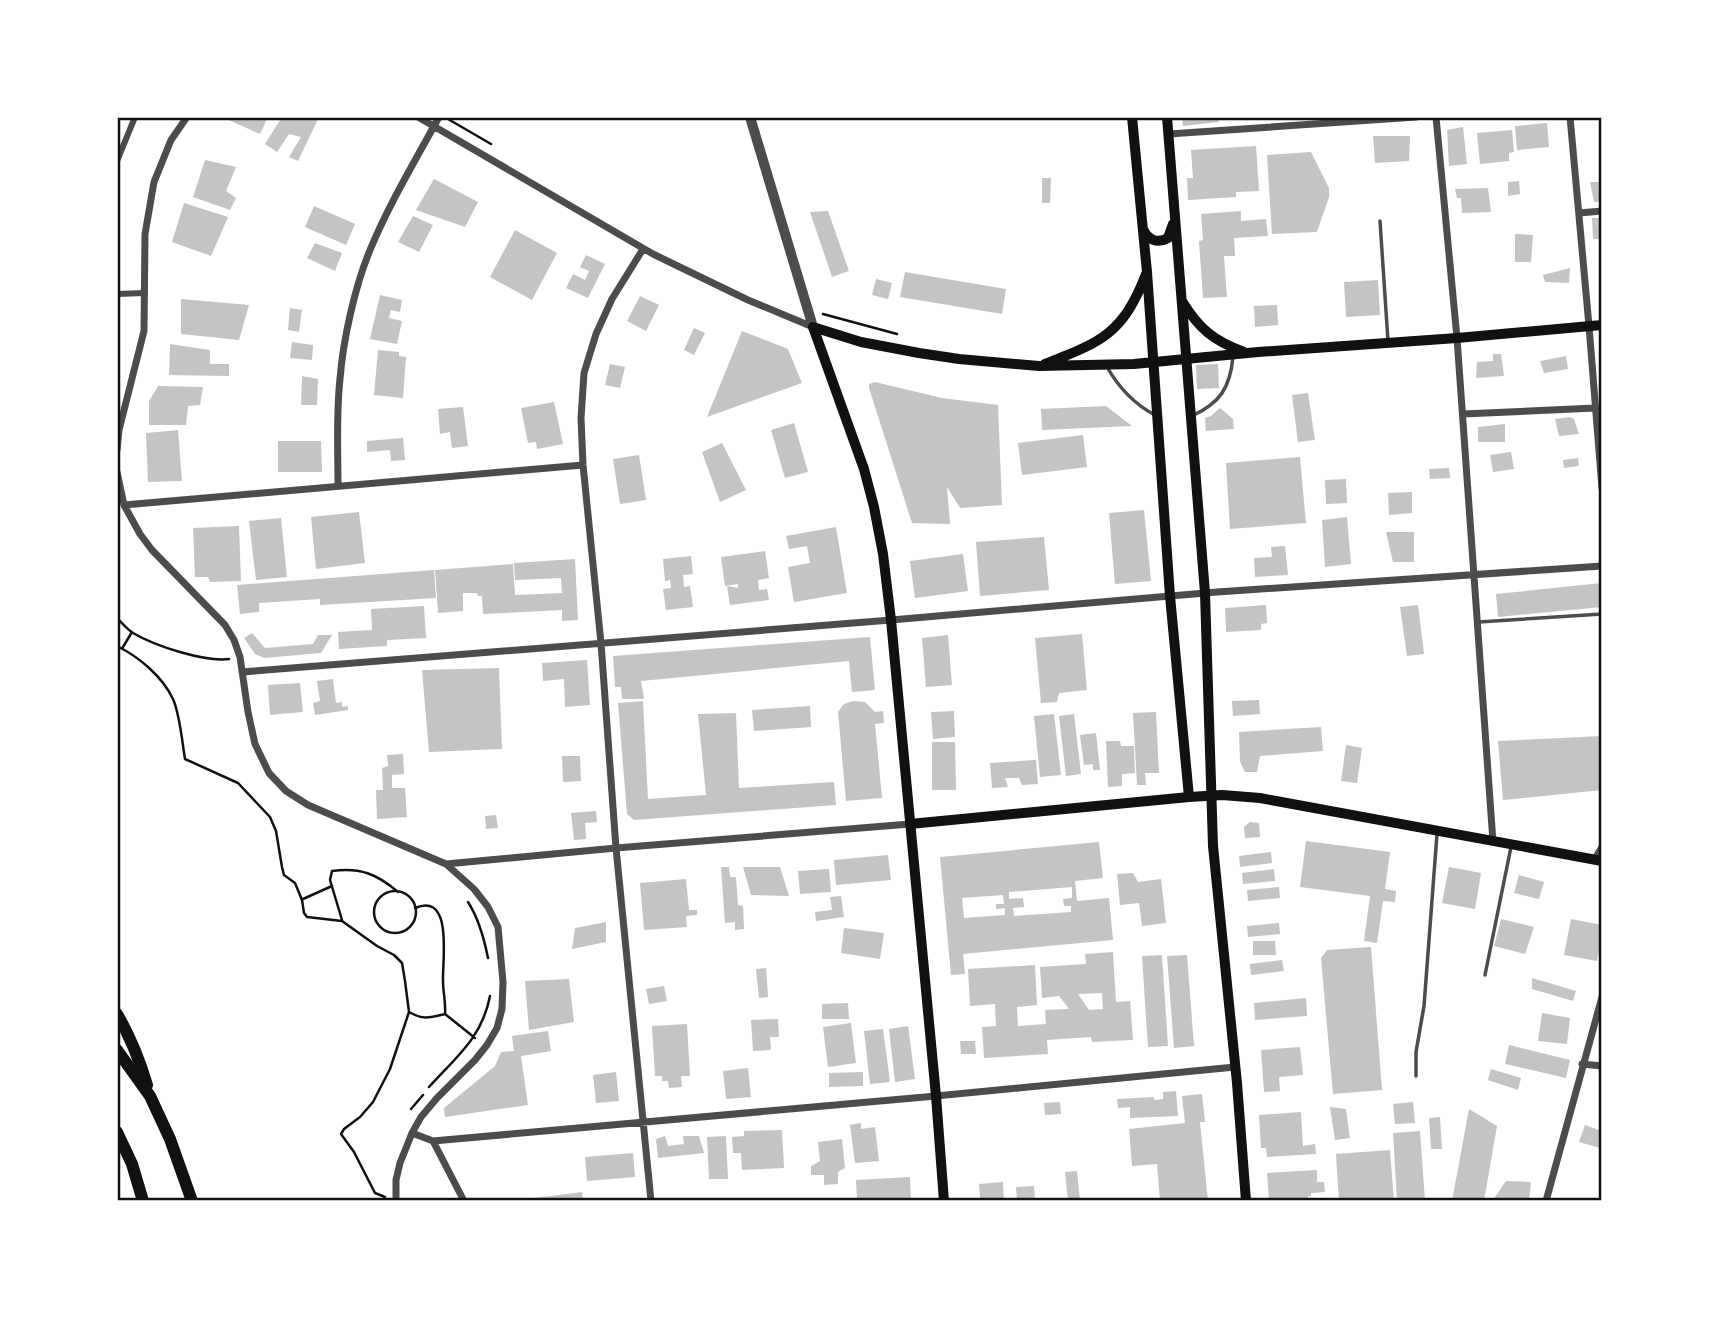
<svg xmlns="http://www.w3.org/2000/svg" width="1719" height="1318" viewBox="0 0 1719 1318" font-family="Manrope,sans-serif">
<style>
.building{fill:#c4c4c4;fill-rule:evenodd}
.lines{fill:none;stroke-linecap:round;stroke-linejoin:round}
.path{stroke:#111;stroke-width:2.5}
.service{stroke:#4c4c4c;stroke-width:3.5}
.pedestrian{stroke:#4c4c4c;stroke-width:6}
.minor{stroke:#4c4c4c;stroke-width:7}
.tertiary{stroke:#4c4c4c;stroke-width:10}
.secondary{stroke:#111;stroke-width:10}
.trunk{stroke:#111;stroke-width:12}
.neatline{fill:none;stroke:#111;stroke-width:2.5}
</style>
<rect width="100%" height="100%" fill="#fff"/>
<path class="building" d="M222,117H268L260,134Z
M282,117H319L298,161L289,157L301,137L289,134L277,152L265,144Z
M1182,117H1218L1219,122L1183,126Z
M1547,123L1549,147L1517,150L1515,126Z
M1463,127L1467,164L1449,166L1447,130Z
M1512,130L1514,152L1509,153V161L1480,164L1477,133Z
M1373,136H1410L1409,161L1375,163Z
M1256,146L1259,191L1236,192V197L1188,200L1187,178H1193L1191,150Z
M1311,152L1329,188V197L1317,232L1272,234L1267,155Z
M205,160L236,167L226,191L236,198L230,210L193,197Z
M1042,178H1051L1050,203H1042Z
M434,179L478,202L465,227L416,210Z
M1519,181L1520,194L1508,196V182Z
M1590,182H1602V202H1594Z
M1488,188L1491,212L1462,213L1461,198H1457L1455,189Z
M184,203L228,217L211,256L172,242Z
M314,206L355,224L346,245L305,227Z
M828,211L849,271L832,277L810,212Z
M1241,211V221L1266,219L1268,236L1234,238L1235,256H1224L1227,297L1203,298L1199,241L1203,240L1201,214Z
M413,216L433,225L419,252L398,242Z
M1592,218H1602V239H1593Z
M515,230L557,253L532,300L490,277Z
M1515,234L1533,235L1531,262H1515Z
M315,243L342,253L335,271L307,258Z
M586,255L605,264L588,298L566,288L573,274L585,280L589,271L580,267Z
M1570,268L1569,283L1545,282L1543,275Z
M905,272L1006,289L1002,314L900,297Z
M876,279L892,283L888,299L872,295Z
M1378,280L1380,315L1346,317L1344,282Z
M380,295L402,300L400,312L391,310L389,318L402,321L397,344L370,339Z
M640,296L659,305L646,331L627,321Z
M181,299L249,305L239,340L181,334Z
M1277,305L1278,325L1255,327L1254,306Z
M290,308L302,310L299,332L288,330Z
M694,328L705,333L694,355L684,350Z
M742,331L788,349L802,383L707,417Z
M292,342L313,345L312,360L290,358Z
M170,344L210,350V364H229V376L169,375Z
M378,350L399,352V356L406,357L403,398L374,395Z
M1493,354H1501L1504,376L1476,378L1477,362L1493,361Z
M1566,356L1568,369L1544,373L1540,361Z
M610,364L625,367L620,388L605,385Z
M1218,364L1219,388L1197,389L1196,365Z
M302,376L318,379L317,405H301Z
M875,382L942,398L998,405L1002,505L960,508L947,487L950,524L912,523L869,388V384Z
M158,386L203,387L200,405L188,406L186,425H149V401Z
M1308,393L1315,440L1298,442L1292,395Z
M554,402L563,444L537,449L536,442L528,443L521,408Z
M1106,406L1132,426L1042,430L1041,409Z
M463,407L468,446L452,448L450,432L440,434L438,409Z
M1220,408L1233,419L1234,429L1206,431L1205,418L1211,416Z
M1570,417L1574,419L1579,434L1559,436L1555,419Z
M794,423L808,472L785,478L771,430Z
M1505,424V442H1478V427Z
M178,430L182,481L148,482L146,433Z
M1083,435L1087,467L1022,475L1018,443Z
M403,438L405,460L391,461L390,450L367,452V441Z
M278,441H321L322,472H278Z
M722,443L746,490L720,502L702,452Z
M1511,452L1514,469L1493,472L1490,455Z
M639,455L646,500L620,504L613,459Z
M1300,457L1306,523L1230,529L1226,463Z
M1578,458L1579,466L1564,468L1563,460Z
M1449,468L1450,478L1430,479L1429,469Z
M1346,479L1347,503L1326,504L1325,480Z
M1412,492V513L1389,515L1388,493Z
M1144,510L1151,581L1115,584L1109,513Z
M359,512L365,563L316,569L311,517Z
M1347,517L1351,564L1325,567L1322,520Z
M281,518L287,577L256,580L249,521Z
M239,526L241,581L210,582L208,577H195L193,528Z
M836,527L847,593L794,602L788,567L810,563L807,546L789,549L786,536Z
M1386,532H1414V562H1393Z
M1044,537L1049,590L980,596L976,542Z
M1285,546L1288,575L1255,577L1254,558L1272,557L1271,547Z
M765,551L769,578L758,580L759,590L767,589L769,600L730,605L727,586L738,588V584L725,586L721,557Z
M963,554L968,591L915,598L910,561Z
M691,556L693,574L683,575L684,587L690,586L693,607L666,610L663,589L671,588L670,580L665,581L663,559Z
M575,559L578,620L562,621V610L483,614L482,596H478L477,593H463V611L438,613L435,570L513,564L515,595L562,593L561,578L515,580L514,563Z
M434,570L436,598L320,605V599L259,603V612L240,614L237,585Z
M1602,583V607L1498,617L1496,594Z
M1266,605L1267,623L1261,624V630L1226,632L1225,608Z
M1418,605L1424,654L1407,656L1400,607Z
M424,606L426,638L387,640V646L339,649L338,632L372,630L371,609Z
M252,633L265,648L313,644L318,635H332L321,653L264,658L255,654L244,638Z
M1082,634L1087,690L1059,693L1057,702L1041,703L1035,638Z
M948,635L952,685L926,687L922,638Z
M870,637L875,690L852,692L849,661L641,681L644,699H622L621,687H615L613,656Z
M587,660L590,705L565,707L564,679L543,681L542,663Z
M499,668L502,749L429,752L422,670Z
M333,679L336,703L342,702V707L348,706V710L315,715L313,703L320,701L317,681Z
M300,683L303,712L270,715L268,685Z
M1259,700L1260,714L1233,716L1232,701Z
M643,701L648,799L706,795L698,714L736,713L739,788L834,782L836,805L634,820L627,814L618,703Z
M853,701L865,702L875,712L883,711L884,723L875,724L882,798L846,801L838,712L844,704Z
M810,706L811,727L754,731L752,710Z
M954,711L955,737L933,739L931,712Z
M1156,712L1159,773H1145L1146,785H1137L1133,713Z
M1054,714L1061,775L1040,777L1034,716Z
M1074,714L1081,774L1066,776L1059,716Z
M1321,727L1323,751L1260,756L1257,772H1245L1240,762L1239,732Z
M1096,733L1100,770H1093V764L1084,765L1080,735Z
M1602,736V790L1503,800L1498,741Z
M1106,741H1120L1121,746H1134L1135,773L1122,774V786L1108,787Z
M932,742H955L956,790H932Z
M1346,745L1362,748L1357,783L1341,781Z
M403,754L404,774L392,775V788H405L407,817L377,819L376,790H383L382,768L388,766L387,755Z
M562,756H580L581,781L563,782Z
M1036,760L1038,784L1022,785L1019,778H1005L1008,787L992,788L990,763Z
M596,811L597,822L585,823L586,839L574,840L571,813Z
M496,815L498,828L486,829L485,816Z
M1250,822L1259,823L1260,837L1245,838L1244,827Z
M1306,841L1390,852L1385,889L1396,891L1395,902L1383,901L1377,943L1364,941L1370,896L1300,887Z
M1099,842L1103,878L1075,881L1077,901L1109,898L1113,940L963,954L965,974L951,975L940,857ZM1072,887V898L1063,899L1064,906H1071V912L1014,916L1013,908L1024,907L1023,898L1009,899V892ZM1003,895L1004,904H996V909L1005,908V915L964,918L962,898Z
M1271,852L1272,863L1240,867L1239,856Z
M888,855L891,880L836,885L834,860Z
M721,867H729L730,877H736L738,905L743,906L744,929L735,930V922L725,923Z
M743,867H780L789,896L751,895Z
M1449,867L1481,873L1475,909L1442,903Z
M829,869L831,892L800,894L798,871Z
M1274,869L1275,881L1243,884L1242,873Z
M1133,873L1138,882L1161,879L1166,923L1142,926L1139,903L1120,905L1117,874Z
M1519,875L1544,882L1539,899L1514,893Z
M686,879L689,910H697V915L686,916L687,927L644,930L640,883Z
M1279,887L1280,898L1248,901L1247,890Z
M841,896L844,917L816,921L815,912L832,910L830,897Z
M1501,919L1534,927L1525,954L1494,946Z
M1571,919L1602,925V935L1597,961L1564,955Z
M606,922V942L572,949L575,928Z
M1279,923L1280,934L1248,937L1247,926Z
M844,928L884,933L880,959L841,953Z
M1253,941H1275L1276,955H1253Z
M1371,947L1382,1090L1333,1094L1321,958L1327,950Z
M1113,952L1116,1002L1130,1001L1133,1040L1092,1042L1091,1037L1047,1040L1048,1054L984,1058L982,1027L996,1026L995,1004L970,1006L968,969L1035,965L1037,1005L1017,1007L1018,1026L1046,1024L1045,1010L1069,1009L1059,996L1042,998L1040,967L1086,964L1085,954ZM1102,993L1103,1009L1089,1010L1078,994Z
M1162,955L1168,1046L1148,1047L1142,956Z
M1187,955L1194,1046L1174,1048L1167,956Z
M1282,960L1284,971L1251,975L1250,964Z
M766,968L768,997L759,998L756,969Z
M1532,978L1576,991L1573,1001L1532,989Z
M569,979L574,1022L529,1030L525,981Z
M664,986L667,1001L649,1004L646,989Z
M1306,998L1307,1016L1255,1020L1254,1003Z
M848,1003L849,1019H822V1004Z
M1542,1013L1570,1018L1567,1044L1538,1041Z
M778,1019L779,1037H770L771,1050L753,1051L751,1020Z
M851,1023L856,1063L828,1067L823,1027Z
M687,1024L690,1076H681L682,1087L669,1088L668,1081H662V1076H655L652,1026Z
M908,1026L915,1079L895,1082L889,1029Z
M883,1029L890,1082L870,1084L864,1031Z
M548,1031L551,1051L521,1056L528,1105L445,1117L444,1108L495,1066L501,1052L514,1051L512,1036Z
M960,1041H975L976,1054H961Z
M1509,1045L1570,1060L1566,1078L1505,1064Z
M1300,1047L1303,1075L1279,1077L1280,1091L1264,1092L1261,1050Z
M748,1068L751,1097L726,1099L723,1071Z
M1491,1069L1521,1078L1518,1090L1488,1080Z
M616,1072L619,1101L596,1103L593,1075Z
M863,1072V1086L829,1087V1073Z
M1176,1091L1178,1116L1130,1118V1107L1118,1108L1117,1099L1154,1097V1100L1163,1099V1092Z
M1202,1094L1205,1122H1200L1208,1201H1160L1157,1164L1132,1166L1129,1129L1185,1123L1182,1096Z
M1060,1102L1061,1114L1045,1115L1044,1103Z
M1413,1102L1415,1123L1395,1124L1393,1104Z
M1330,1107L1346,1109L1350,1138L1335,1140Z
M1469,1109L1497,1126L1484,1201H1452Z
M1301,1112L1303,1146L1315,1144L1316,1154L1267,1157L1266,1148H1261L1259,1115Z
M1440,1117L1442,1149H1431L1429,1118Z
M861,1123V1129L875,1127L879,1161L855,1163L850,1125Z
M1585,1125L1602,1131L1600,1148L1579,1142Z
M782,1130L784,1168L742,1170L741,1153H733L732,1137L744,1136V1131Z
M1420,1131L1425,1201H1397L1393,1133Z
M665,1136L668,1146L684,1144L683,1136H699L704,1153L658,1158L656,1139Z
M726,1136L728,1179H709L707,1137Z
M842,1139L845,1168L838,1172V1184L824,1185V1175H811V1166L820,1161L818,1142Z
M1390,1150L1394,1201H1339L1336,1154Z
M633,1153L635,1177L587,1181L585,1157Z
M1317,1170V1182H1324L1325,1192L1311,1193V1196H1308V1201H1270V1198L1269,1199L1267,1173Z
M1077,1171L1080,1201H1068L1065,1172Z
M910,1177L911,1201H857L856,1180Z
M1506,1181L1531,1182L1529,1201H1496L1495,1197Z
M1003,1182L1004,1201H975V1199L980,1198L979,1184Z
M1034,1186L1035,1201H1017L1016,1187Z
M582,1192L583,1201H527V1199Z"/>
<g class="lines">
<path class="path" d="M448,119L491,144
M823,314L897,334
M117,618C122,623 127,629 133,633C155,646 204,662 229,659
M117,646C139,657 162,676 173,699C180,715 182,741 185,759L238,783L270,817L276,831L282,867L284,875L295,883L302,900L304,913L307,917L342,921L377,946L394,955L402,963L405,981L409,1012L390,1069L373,1102L360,1117L344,1129L341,1134L354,1152L375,1193L385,1197
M123,647L132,632
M374 912a21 21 0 1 1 42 0a21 21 0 1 1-42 0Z
M303,899L332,886
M468,902C479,919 484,938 488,958
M415,908C454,891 442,963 443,981C443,993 446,1002 445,1014
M342,920L330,880L332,871C360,867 377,874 398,892
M409,1012C423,1020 429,1018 445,1014L475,1038
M429,1087C456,1057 482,1038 490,996
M411,1109L423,1095"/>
<path class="service" d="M1380,221L1388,341
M1107,367C1119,388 1134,404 1155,415
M1192,416C1220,403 1230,388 1233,357
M1479,622L1602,614
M1485,975L1511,847
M1416,1076V1052L1424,1006L1437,834"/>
<path class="pedestrian" d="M117,161L135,117
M117,294L145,293"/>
<path class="minor" d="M418,117L653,254L748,300L813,327
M1436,117L1457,338L1493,842
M1570,117L1589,326L1602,488
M1169,134L1416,117
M1579,213L1602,211
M643,249L612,299L596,334L584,373L581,418L583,465L601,643L616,848L651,1201
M1463,414L1595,408
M117,450L119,430L144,331L145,234L154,182L171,140L187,117
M117,472L124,505L140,534L152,550L225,625L234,640L240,657L248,712L255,744L269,773L286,791L308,805L446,864L474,889L488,907L498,927L503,982L502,1009L497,1028L487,1045L475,1060L437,1098L421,1117L412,1133L400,1163L396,1180V1201
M338,486C338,451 336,415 340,379C343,340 355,286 370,250C389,204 415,161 439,117
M124,505L583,465
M242,672L891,620L1217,592L1602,566
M1594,860L1602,847
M446,864L616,848L910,824
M1582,1064L1602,1066
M412,1133L433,1141L464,1201
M433,1141L936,1096L1235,1067
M1546,1201L1602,997"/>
<path class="tertiary" d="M750,117L813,327"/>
<path class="secondary" d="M1132,117L1147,272L1170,596L1189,797
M1167,117L1205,593L1213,846L1237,1083L1246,1201
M1143,229C1148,240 1157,244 1168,238L1173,224
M1182,301C1199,329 1214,341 1244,352
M813,327L864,469L874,507L883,554L891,620L936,1096L944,1201
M813,327L861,342L919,353L959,359L1039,366L1134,364L1258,352L1457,338L1602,325
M1045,364C1101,342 1123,334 1146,274
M910,824L1189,797L1222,795L1260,798L1602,861"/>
<path class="trunk" d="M117,1014C131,1038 139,1058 147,1085
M117,1050L150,1096L170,1139L192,1201
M117,1132L132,1164L143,1201"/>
</g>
<rect width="1719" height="1318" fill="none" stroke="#ffffff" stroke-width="238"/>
<rect x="119" y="119" width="1481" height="1080" class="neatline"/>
</svg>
